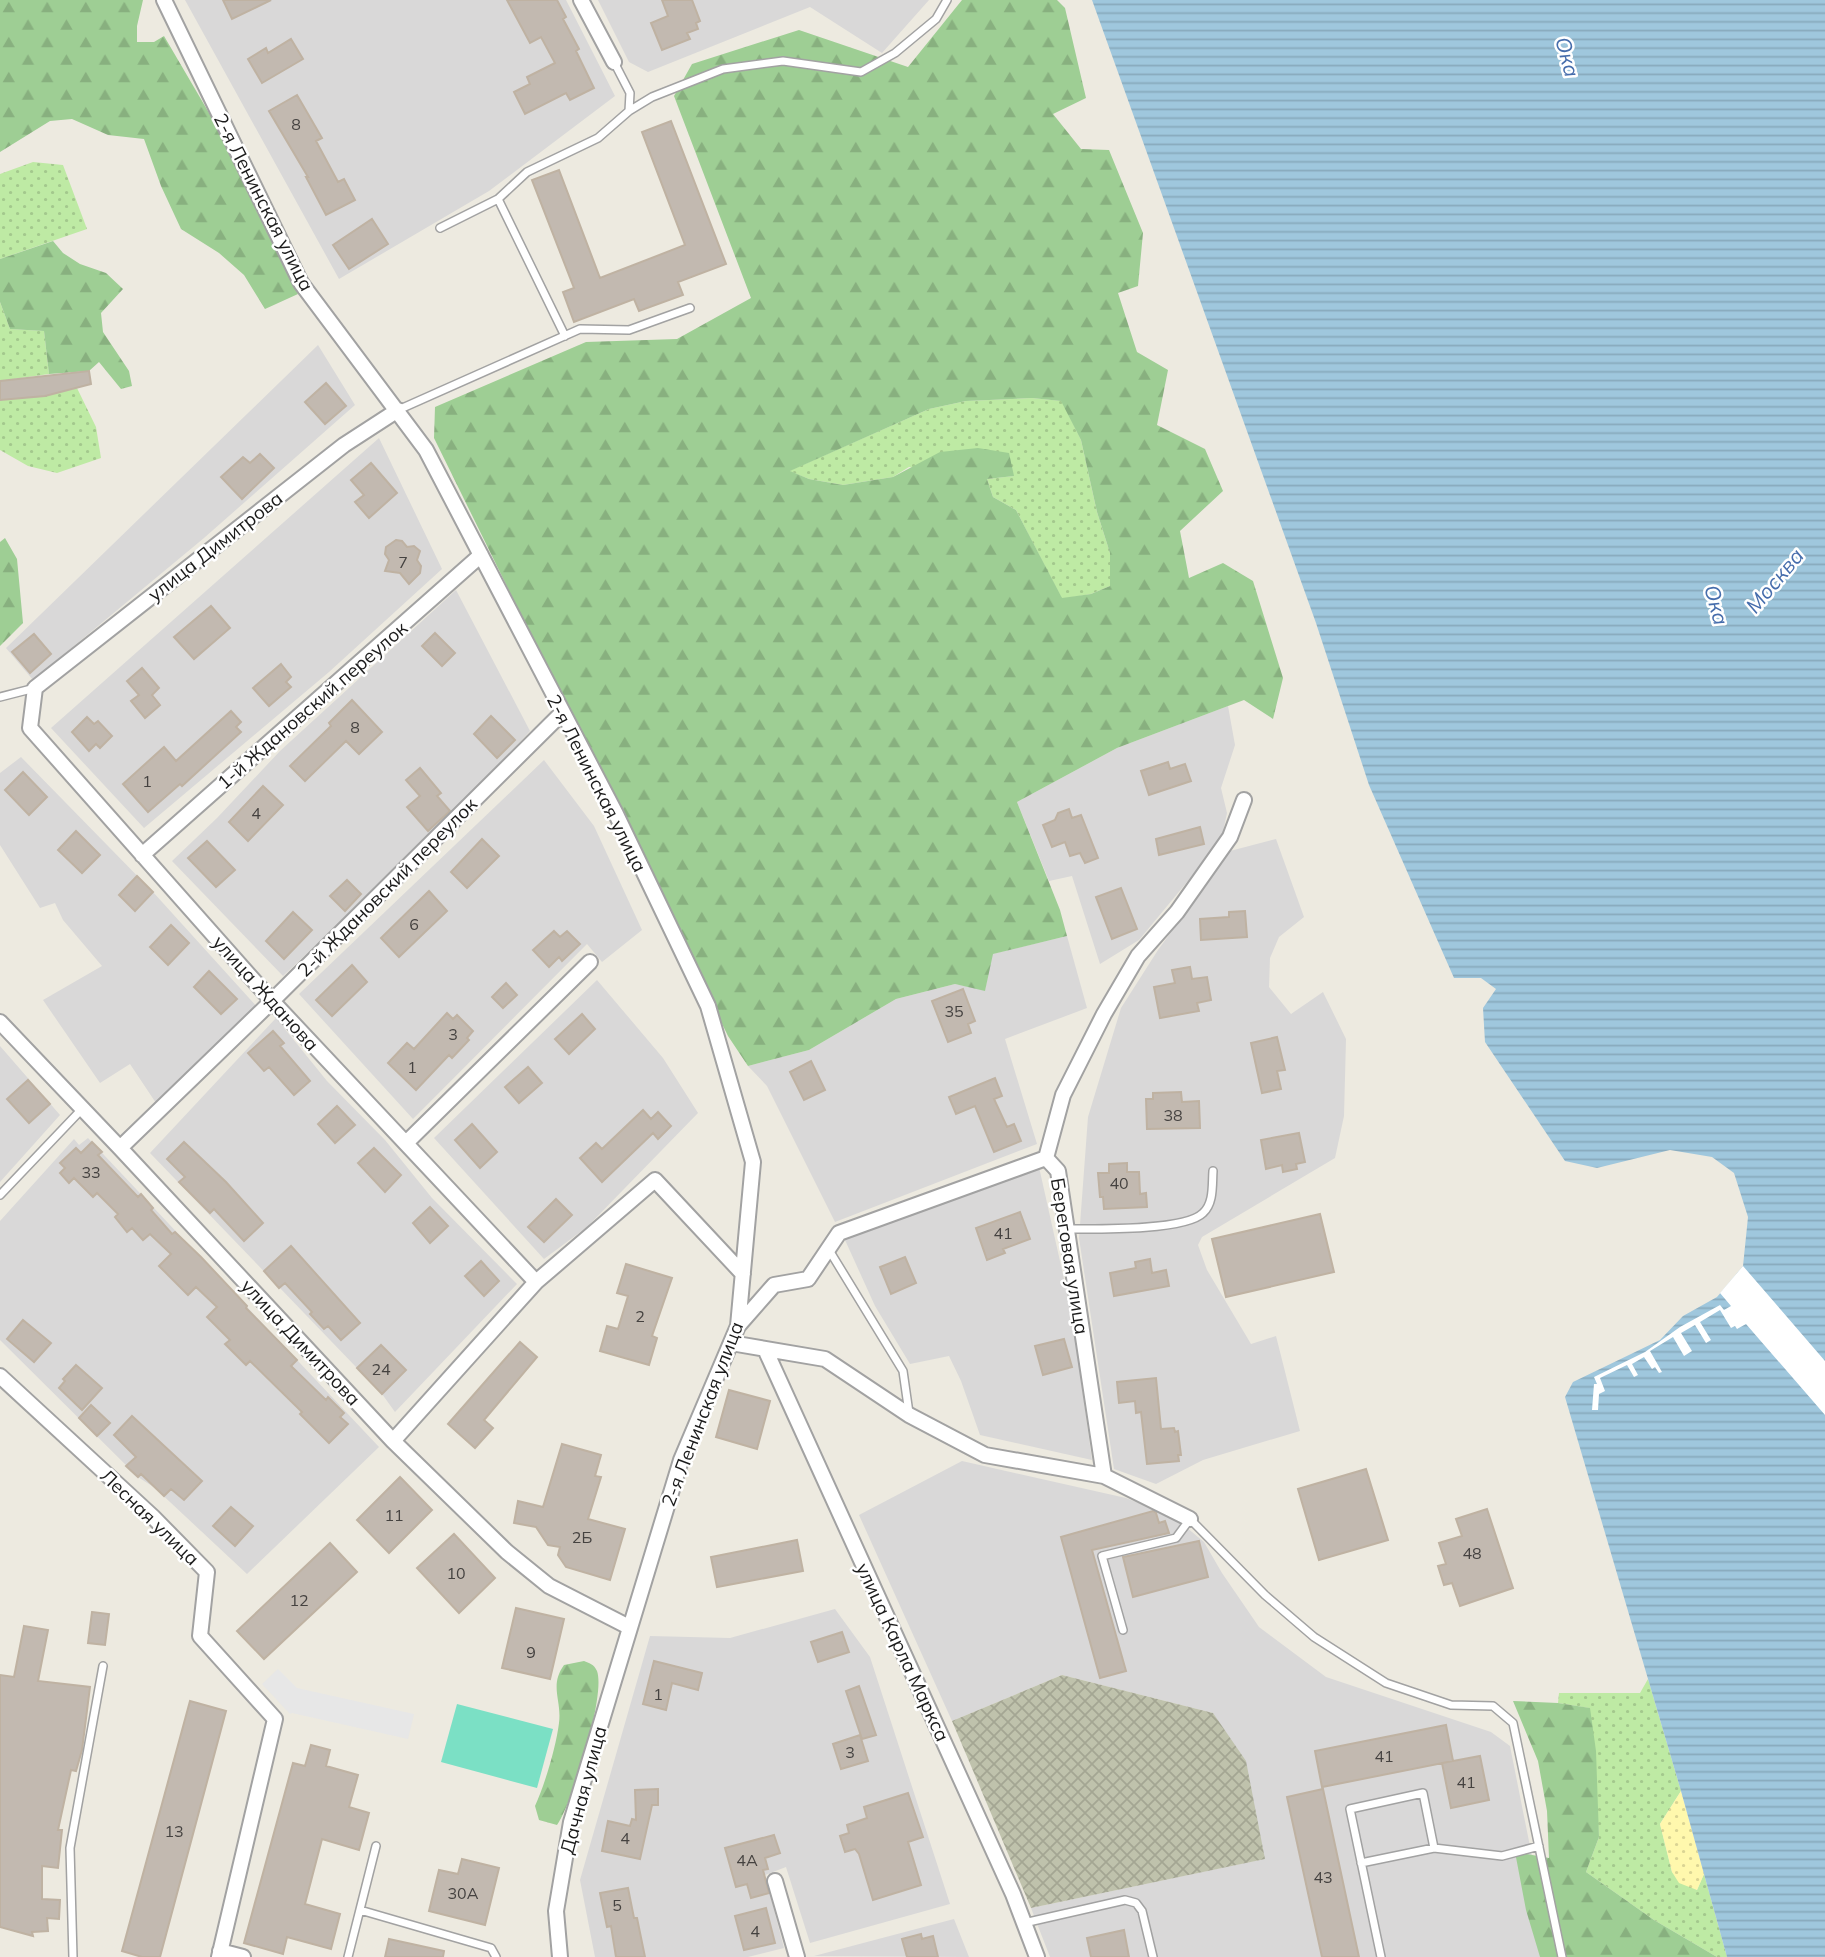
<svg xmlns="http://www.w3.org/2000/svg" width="1825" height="1957" viewBox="0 0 1825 1957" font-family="Mulish,sans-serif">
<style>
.residential{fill:#d9d8d8}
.construction{fill:url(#construction-cross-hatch)}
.grass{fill:url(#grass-dots)}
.forest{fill:url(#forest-firs);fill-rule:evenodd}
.sand{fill:url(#sand-dots)}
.pitch{fill:#7be0c5}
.parking{fill:#e7e7e7}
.water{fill:url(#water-rules)}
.pier{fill:#fff}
.building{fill:#c2b9b0;stroke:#bfb2a2;stroke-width:2}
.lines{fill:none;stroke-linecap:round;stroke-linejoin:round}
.service-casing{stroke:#a2a2a2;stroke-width:10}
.minor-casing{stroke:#a2a2a2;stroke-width:18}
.service{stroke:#fff;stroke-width:7}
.minor{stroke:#fff;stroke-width:14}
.labels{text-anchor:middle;stroke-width:5;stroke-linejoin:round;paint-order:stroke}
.number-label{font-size:16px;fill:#454240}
.street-label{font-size:19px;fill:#1b1b1b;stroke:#fff}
.water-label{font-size:21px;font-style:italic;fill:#466dac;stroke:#fff}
</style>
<defs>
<pattern id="construction-cross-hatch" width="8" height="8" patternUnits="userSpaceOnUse" patternTransform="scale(1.75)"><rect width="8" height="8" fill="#bfc2ac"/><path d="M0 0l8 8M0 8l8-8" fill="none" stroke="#a4a693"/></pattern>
<pattern id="grass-dots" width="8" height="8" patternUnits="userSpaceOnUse" patternTransform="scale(1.75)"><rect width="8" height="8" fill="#beeaa4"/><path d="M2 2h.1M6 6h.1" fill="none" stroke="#a3c88d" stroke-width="1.8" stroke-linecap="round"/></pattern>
<pattern id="forest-firs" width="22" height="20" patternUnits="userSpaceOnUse" patternTransform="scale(1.75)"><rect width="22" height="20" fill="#9ece94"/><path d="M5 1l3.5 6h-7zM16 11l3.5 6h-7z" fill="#88b07f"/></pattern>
<pattern id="sand-dots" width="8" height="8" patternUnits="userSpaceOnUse" patternTransform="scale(1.75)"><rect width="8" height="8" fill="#fff8ad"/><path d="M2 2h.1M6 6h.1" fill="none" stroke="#dad494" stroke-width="1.8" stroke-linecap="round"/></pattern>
<pattern id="water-rules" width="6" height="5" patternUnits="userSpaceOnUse" patternTransform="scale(1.75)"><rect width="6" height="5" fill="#9fc7dd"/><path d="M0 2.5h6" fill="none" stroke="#88aabd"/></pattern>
</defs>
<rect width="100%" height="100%" fill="#edeae0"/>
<path class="residential" d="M185,0H566L615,96L489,191L339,279Z
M598,0H929L882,53L810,7L648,72L629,62Z
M318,345L355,405L204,538L33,680L6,648Z
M379,438L442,569L329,672L144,828L51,728Z
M456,590L530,731L452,816L283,976L172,861L217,818L280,751Z
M1228,706L1235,745L1221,788L1227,813L1221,841L1139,940L1100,964L1072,876L1049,881L1017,802L1117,748Z
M21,757L153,892L258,1008L211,1056L156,1103L130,1064L100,1083L43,1000L102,966L63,920L55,903L40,908L0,845V773Z
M544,760L594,826L642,930L602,962L587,944L413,1119L299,994Z
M1276,839L1304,917L1279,937L1270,958L1269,987L1291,1014L1323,992L1346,1039L1344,1116L1335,1158L1202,1237L1198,1245L1207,1270L1251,1344L1276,1336L1300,1431L1203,1460L1156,1484L1114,1469L1079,1238L1088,1117L1121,1008L1158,950L1230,851Z
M1067,936L1087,1008L1005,1039L1037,1144L835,1222L767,1086L748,1066L809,1050L896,999L955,984L985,990L992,954Z
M597,980L663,1058L698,1113L587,1227L544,1259L434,1138Z
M276,1018L327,1081L385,1140L432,1198L517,1284L395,1412L382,1394L150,1153Z
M0,1046L60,1115L0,1182Z
M88,1138L379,1447L247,1574L155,1488L138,1477L0,1340V1221L74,1139L79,1145Z
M1039,1167L1072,1315L1092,1460L980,1435L961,1381L949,1356L910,1364L875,1306L845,1240L850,1233Z
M962,1461L1126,1498L1174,1517L1204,1542L1222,1573L1259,1627L1326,1677L1491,1732L1510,1746L1552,1957H1050L1031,1908L1264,1859L1221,1727L1213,1713L1062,1675L952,1721L859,1515Z
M835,1609L870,1657L950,1904L810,1943L786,1867L765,1875L784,1948L748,1957H595L580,1880L650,1636L730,1638Z
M954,1919L969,1957L814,1956Z"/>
<path class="construction" d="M1062,1675L1213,1713L1246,1761L1265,1859L1031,1908L952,1721Z"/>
<path class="grass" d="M33,162L63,165L87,229L0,259V174Z
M0,302L10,329L44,331L49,374L0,381Z
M77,388L96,427L101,458L57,473L28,466L0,450V400L45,396Z
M1032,398L1062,401L1081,440L1097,512L1110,553V586L1091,594L1062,599L1016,510L993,497L987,479L1014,476L909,467L893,477L843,485L809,479L789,471L929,409L966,401Z
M1648,1679L1681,1791L1660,1824L1672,1872L1697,1890L1704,1874L1727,1957H1717L1654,1920L1586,1872L1599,1837L1589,1708L1558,1703L1559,1693H1640Z"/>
<path class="forest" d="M0,0H143L137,26V42H154L164,36L229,147L298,294L265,309L244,275L219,253L181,229L161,186L144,139L108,135L72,119L50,121L0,152Z
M962,0H1057L1065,8L1086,98L1053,114L1081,149L1109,150L1143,233L1138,286L1118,293L1137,352L1168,370L1157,425L1205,449L1223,491L1180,531L1189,578L1223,563L1253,581L1283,678L1273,719L1244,700L1117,748L1017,802L1060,910L1067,936L993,954L985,991L955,984L896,999L809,1050L748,1066L728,1036L434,438L435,407L586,342L677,339L751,298L674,96L692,64L799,30L908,67ZM1032,398L1061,401L1081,440L1097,512L1110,553V586L1091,594L1062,598L1016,510L993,497L987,479L1014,476L1009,453L978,448L940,452L893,477L843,485L809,479L790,471L929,409L966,401Z
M53,241L63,253L80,264L106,273L123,289L101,313L103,332L129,371L132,386L121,389L99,362L89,371L49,374L44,331L10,329L0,302V259Z
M5,538L17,559L23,623L0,646V542Z
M584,1661C589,1663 594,1664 597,1671C606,1695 572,1804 557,1825L539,1820L535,1806C545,1784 556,1747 559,1723C562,1700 549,1686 564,1665Z
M1513,1701L1558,1703L1590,1708L1596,1751L1599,1837L1586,1872L1654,1920L1717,1957H1540L1526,1910L1515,1852L1549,1858L1547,1811L1538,1761Z"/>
<path class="sand" d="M1681,1791L1704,1874L1697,1890L1679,1883L1672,1872L1660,1824Z"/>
<path class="pitch" d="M457,1704L553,1729L537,1788L441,1762Z"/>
<path class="parking" d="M278,1669L297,1688L414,1714L408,1739L292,1713L290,1714L262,1684Z"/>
<path class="water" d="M1092,0H1825V1957H1727L1681,1791L1565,1397L1573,1382L1660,1340L1683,1316L1717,1297L1743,1266L1748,1217L1734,1173L1712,1157L1670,1150L1597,1168L1565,1161L1485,1042L1483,1008L1496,989L1481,978H1454L1369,785L1316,623Z"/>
<path class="pier" d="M1743,1266L1825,1361V1415L1746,1324L1737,1329L1735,1326L1731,1328L1720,1310L1700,1322L1711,1340L1706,1343L1695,1325L1681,1333L1692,1351L1684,1356L1673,1337L1650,1351L1662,1372L1659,1373L1655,1367L1652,1369L1644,1357L1632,1364L1638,1375L1634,1377L1627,1365L1600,1378L1605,1391L1599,1394L1598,1410H1592L1594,1384H1597L1594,1377L1645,1352L1680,1327L1720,1305L1724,1310L1731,1306L1720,1293Z"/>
<path class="building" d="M223,0H271L232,19Z
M507,0H557L566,17L563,19L579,49L576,51L594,88L570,100L566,93L525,114L514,92L530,84L527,77L555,63L541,37L530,43Z
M662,0H692L700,21L696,23L698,29L687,33L690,39L662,50L651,23L668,16Z
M291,39L303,59L262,83L248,59L266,48L268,53Z
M297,95L322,138L316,141L338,182L344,179L355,200L326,215L306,177H308L269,111Z
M671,121L726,264L678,282L683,295L639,311L634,299L574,322L563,292L574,288L532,180L559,170L600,278L685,245L642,132Z
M372,219L388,244L349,269L333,245Z
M89,371L91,384L45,396L0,400V381Z
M326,383L346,406L325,424L305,402Z
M260,454L274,468L242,499L221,477L243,457L250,463Z
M371,463L397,493L369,518L355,502L364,495L351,480Z
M396,540L402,541L407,547L414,546L420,551L417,560L421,566L420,573L409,584L400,573L385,571L389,560L385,554L386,547Z
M211,606L230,628L194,659L174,637Z
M435,633L455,653L442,666L422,646Z
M34,634L51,654L30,673L12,652Z
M281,664L291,677L286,682L291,687L269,706L253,688Z
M142,668L159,688L152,695L160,705L145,718L131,701L139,695L127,681Z
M352,700L382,732L359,754L346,741L305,781L290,766L331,726L329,723Z
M231,711L241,722L236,727L241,732L182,786L180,784L148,812L123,784L164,747L176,761Z
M491,716L515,740L497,758L474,734Z
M87,717L94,724L98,721L112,736L100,748L96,744L89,751L72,732Z
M1168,762L1170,769L1185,764L1191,781L1149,795L1141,771Z
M420,768L441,793L437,796L450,811L428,831L407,807L420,796L406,780Z
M23,772L47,797L29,815L5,790Z
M263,786L283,805L248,841L229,822Z
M1069,809L1072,818L1081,815L1098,858L1085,863L1080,853L1070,856L1065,842L1052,847L1043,825L1055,820L1058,813Z
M1200,827L1204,844L1159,855L1156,839Z
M76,831L100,855L82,873L58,850Z
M482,839L499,856L467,888L451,872Z
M207,841L235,870L216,887L188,858Z
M137,876L153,892L135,911L119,895Z
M347,880L361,894L345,911L330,896Z
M1121,888L1137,929L1112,939L1096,897Z
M429,891L447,911L399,957L381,938Z
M1245,911L1247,937L1201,940L1200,919L1229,917V912Z
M293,912L312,930L284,959L266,941Z
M171,925L189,943L168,965L150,947Z
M554,931L560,937L567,931L580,944L562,961L559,957L549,967L533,950Z
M352,965L367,982L332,1016L316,1000Z
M1190,967L1192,979L1207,977L1211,1000L1197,1003L1199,1011L1160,1018L1154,987L1175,983L1172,970Z
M209,971L237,999L221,1014L194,987Z
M506,983L517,995L503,1008L492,997Z
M963,989L975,1021L968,1024L971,1033L948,1042L932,1001Z
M447,1013L453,1019L457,1015L473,1031L467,1038L469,1040L452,1058L449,1055L416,1090L388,1063L407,1043L414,1049Z
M582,1014L595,1029L569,1054L555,1039Z
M273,1031L284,1043L280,1046L310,1081L294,1095L269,1067L264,1071L248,1053Z
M1277,1037L1285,1070L1277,1071L1281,1089L1262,1093L1251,1043Z
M811,1061L825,1090L804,1100L790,1072Z
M528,1067L542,1083L519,1103L505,1087Z
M995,1078L1002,1096L994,1099L1007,1127L1014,1124L1021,1141L994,1152L975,1106L956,1114L949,1097Z
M28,1080L50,1104L29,1123L7,1099Z
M1181,1092L1182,1102L1199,1101L1200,1128L1147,1129L1146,1099H1153V1093Z
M337,1106L355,1125L335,1143L318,1124Z
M643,1110L651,1119L658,1112L671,1126L658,1139L653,1133L602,1182L580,1158L596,1143L602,1149Z
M472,1124L497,1152L480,1168L455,1140Z
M1299,1133L1305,1162L1296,1164L1297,1169L1283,1172L1282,1165L1266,1169L1261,1140Z
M92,1142L102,1152L98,1155L138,1197L141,1194L153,1208L151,1210L172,1234L175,1232L201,1257L247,1306L246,1308L297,1360L291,1366L326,1400L328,1397L344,1413L340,1417L348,1424L329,1443L300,1414L302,1412L250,1361L246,1365L225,1344L230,1340L207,1317L217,1307L196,1287L188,1295L159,1266L171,1254L150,1234L143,1240L132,1228L127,1232L115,1217L118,1214L97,1193L93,1197L74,1178L69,1183L60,1173L65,1168L60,1163L76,1148L81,1153Z
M184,1142L226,1182L263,1223L244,1241L214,1209L210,1213L179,1182L185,1177L167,1159Z
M374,1148L401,1175L385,1192L358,1163Z
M1127,1163V1172H1139L1140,1194L1146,1193L1147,1207L1104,1209L1103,1197H1100L1098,1173H1109V1164Z
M556,1199L572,1215L544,1242L528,1227Z
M430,1207L448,1226L430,1243L413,1223Z
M1020,1212L1030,1239L1003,1249L1005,1253L987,1260L976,1228Z
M1320,1214L1334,1272L1226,1297L1212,1239Z
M291,1246L360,1323L341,1340L328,1326L324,1329L310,1314L312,1312L285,1283L279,1288L264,1271Z
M905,1257L916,1283L891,1294L880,1267Z
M1150,1259L1152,1273L1166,1270L1169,1286L1114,1296L1110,1273L1136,1268L1135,1262Z
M481,1261L499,1281L484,1296L465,1276Z
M626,1264L672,1278L652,1336L657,1338L649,1365L600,1351L607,1326L618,1329L628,1296L617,1293Z
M23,1320L51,1343L34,1362L7,1339Z
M1064,1339L1072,1367L1043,1375L1035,1346Z
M520,1342L537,1357L484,1420L493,1428L475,1448L448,1424Z
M381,1345L406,1370L382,1394L357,1368Z
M76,1365L102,1388L82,1410L59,1388L65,1381L63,1379Z
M1156,1378L1161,1429L1174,1428L1175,1432L1178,1431L1181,1455H1178L1179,1461L1147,1464L1141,1412L1136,1413L1135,1401L1119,1403L1117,1382Z
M729,1390L770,1401L757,1449L716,1437Z
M91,1405L110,1423L97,1436L79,1418Z
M132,1416L202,1481L184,1500L171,1489L164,1496L141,1474L138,1477L126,1466L136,1457L114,1435Z
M562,1444L601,1455L595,1476L601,1477L588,1519L625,1529L610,1580L566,1567L558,1555L560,1547L548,1545L536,1527L514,1523L518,1501L543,1507Z
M1366,1469L1388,1540L1319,1560L1298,1489Z
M400,1477L432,1510L389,1553L357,1520Z
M231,1507L253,1526L235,1546L213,1526Z
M1487,1509L1513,1588L1460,1606L1452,1583L1444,1585L1438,1566L1446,1564L1439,1543L1462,1536L1456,1519Z
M1153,1511L1156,1513L1159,1523L1165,1521L1169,1533L1092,1550L1126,1671L1100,1678L1061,1537Z
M454,1534L495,1578L459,1613L417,1568Z
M797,1540L803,1571L717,1587L711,1557Z
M1199,1541L1208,1577L1133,1597L1123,1557Z
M330,1543L357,1572L264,1659L237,1631Z
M516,1608L564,1619L550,1679L502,1668Z
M92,1612L109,1614L105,1645L88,1643Z
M24,1626L48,1630L38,1681L90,1687L82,1750L76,1771L71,1770L58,1830H62L58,1868L42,1866V1899L60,1900L59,1919L47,1918L48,1931L32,1932L33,1936L0,1927V1675L14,1677Z
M842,1632L849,1652L818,1662L811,1642Z
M654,1661L702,1673L698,1690L672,1683L666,1710L643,1704Z
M859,1686L876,1735L862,1739L846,1691Z
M190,1701L226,1711L160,1957H142L122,1951Z
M1446,1725L1453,1761L1322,1787L1315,1751Z
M860,1735L868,1761L841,1769L833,1744Z
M311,1745L330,1750L326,1766L358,1775L349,1807L369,1813L359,1850L322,1839L305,1904L340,1914L331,1949L287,1937L283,1954L244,1943L293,1763L305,1766Z
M1480,1756L1489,1800L1451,1808L1442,1763Z
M658,1789V1805H652L640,1859L602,1851L608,1821L630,1826L632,1819L636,1820L635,1790Z
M1323,1789L1359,1957H1322L1287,1797Z
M908,1793L923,1837L908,1842L921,1885L873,1900L859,1854L855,1849L845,1852L840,1836L849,1833L847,1825L867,1818L864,1807Z
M774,1835L780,1853L765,1858L768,1869L763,1870L769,1893L751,1898L747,1884L736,1887L725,1848Z
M462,1859L499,1868L485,1925L429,1911L439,1870L458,1874Z
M628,1888L634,1918H637L645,1957H616L611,1926L607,1927L600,1893Z
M766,1908L775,1943L744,1950L735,1916Z
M1124,1930L1129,1957H1091L1087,1938Z
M921,1934L922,1939L933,1936L938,1957H907L902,1939Z
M389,1939L444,1951L443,1957H385Z"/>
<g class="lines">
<defs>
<path id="service" d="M629,111L652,97L723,69L783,61L861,72L895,53L936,19L947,0
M498,199L565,336
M440,228L498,199L527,172L598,138L629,111L630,93L614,62
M398,410L580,329L629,330L690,308
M0,697L35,688
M0,1195L82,1109
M1067,1229C1095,1229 1185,1231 1203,1213C1214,1203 1212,1185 1213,1171
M829,1250L903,1371L909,1413
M1123,1630L1102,1556L1176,1538L1190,1519L1265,1595L1314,1637L1386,1683L1451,1705L1493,1706L1513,1723L1562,1957
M1361,1863L1434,1848L1502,1856L1539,1846
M360,1910L491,1948L496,1957
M1024,1923L1125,1900L1136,1903L1142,1911L1153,1957
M73,1957L70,1848L103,1666
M348,1957L376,1846
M1381,1957L1350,1809L1423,1793L1434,1848"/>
<path id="minor" d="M164,0L301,283L426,450L616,814L708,1006L753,1162L738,1326L681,1460L571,1822L556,1911L560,1957
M581,0L614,62
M398,410L344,445L35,688L30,728L272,1001L536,1282
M142,855L481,555
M0,1022L120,1148L393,1441L507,1552L549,1586L629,1627
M406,1143L590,962
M120,1148L272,1001L561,714
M738,1326L774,1285L808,1279L839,1233L1046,1158
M731,1343L825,1359L909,1415L985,1455L1104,1476L1190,1519
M765,1349L1013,1894L1037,1957
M0,1376L153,1517L207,1572L200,1636L275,1719L219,1957
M393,1441L536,1282L655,1180L743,1274
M1104,1476L1058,1171L1046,1158L1063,1095L1104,1014L1138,956L1177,912L1230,837L1244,800
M775,1881L797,1957
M220,1951L243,1957"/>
</defs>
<use href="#service" class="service-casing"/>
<use href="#minor" class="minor-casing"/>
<use href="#service" class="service"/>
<use href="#minor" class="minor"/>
</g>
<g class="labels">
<g class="number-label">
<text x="296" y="130">8</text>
<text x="403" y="568">7</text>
<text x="355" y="733">8</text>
<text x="147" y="787">1</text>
<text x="256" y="819">4</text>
<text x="414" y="930">6</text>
<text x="954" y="1017">35</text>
<text x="453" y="1040">3</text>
<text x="412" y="1073">1</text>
<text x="1173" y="1121">38</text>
<text x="91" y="1178">33</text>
<text x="1119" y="1189">40</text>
<text x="1003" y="1239">41</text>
<text x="640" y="1322">2</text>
<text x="381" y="1375">24</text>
<text x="394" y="1521">11</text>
<text x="582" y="1543">2Б</text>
<text x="1472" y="1559">48</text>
<text x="456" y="1579">10</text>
<text x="299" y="1606">12</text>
<text x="531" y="1658">9</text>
<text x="658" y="1700">1</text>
<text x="850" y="1758">3</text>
<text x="1384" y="1762">41</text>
<text x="1466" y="1788">41</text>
<text x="174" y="1837">13</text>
<text x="625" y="1844">4</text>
<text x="747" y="1866">4А</text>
<text x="1323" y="1883">43</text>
<text x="463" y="1899">30А</text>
<text x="617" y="1911">5</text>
<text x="755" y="1937">4</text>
</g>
<g class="street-label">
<text transform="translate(264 202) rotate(63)" y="7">2-я Ленинская улица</text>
<text transform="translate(215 546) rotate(-38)" y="7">улица Димитрова</text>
<text transform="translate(312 705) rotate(-41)" y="7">1-й Ждановский переулок</text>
<text transform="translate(597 783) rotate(63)" y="7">2-я Ленинская улица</text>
<text transform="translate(387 887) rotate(-45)" y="7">2-й Ждановский переулок</text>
<text transform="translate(266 993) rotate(48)" y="7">улица Жданова</text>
<text transform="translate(1070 1256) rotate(81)" y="7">Береговая улица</text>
<text transform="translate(301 1342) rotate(47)" y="7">улица Димитрова</text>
<text transform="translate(702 1414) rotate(-69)" y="7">2-я Ленинская улица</text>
<text transform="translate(150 1517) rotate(44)" y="7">Лесная улица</text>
<text transform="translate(903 1652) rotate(65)" y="7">улица Карла Маркса</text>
<text transform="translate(583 1790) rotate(-75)" y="7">Дачная улица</text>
</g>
<g class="water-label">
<text transform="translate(1567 57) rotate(75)" y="7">Ока</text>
<text transform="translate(1775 581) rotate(-50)" y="7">Москва</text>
<text transform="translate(1716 605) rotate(75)" y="7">Ока</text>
</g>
</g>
</svg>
